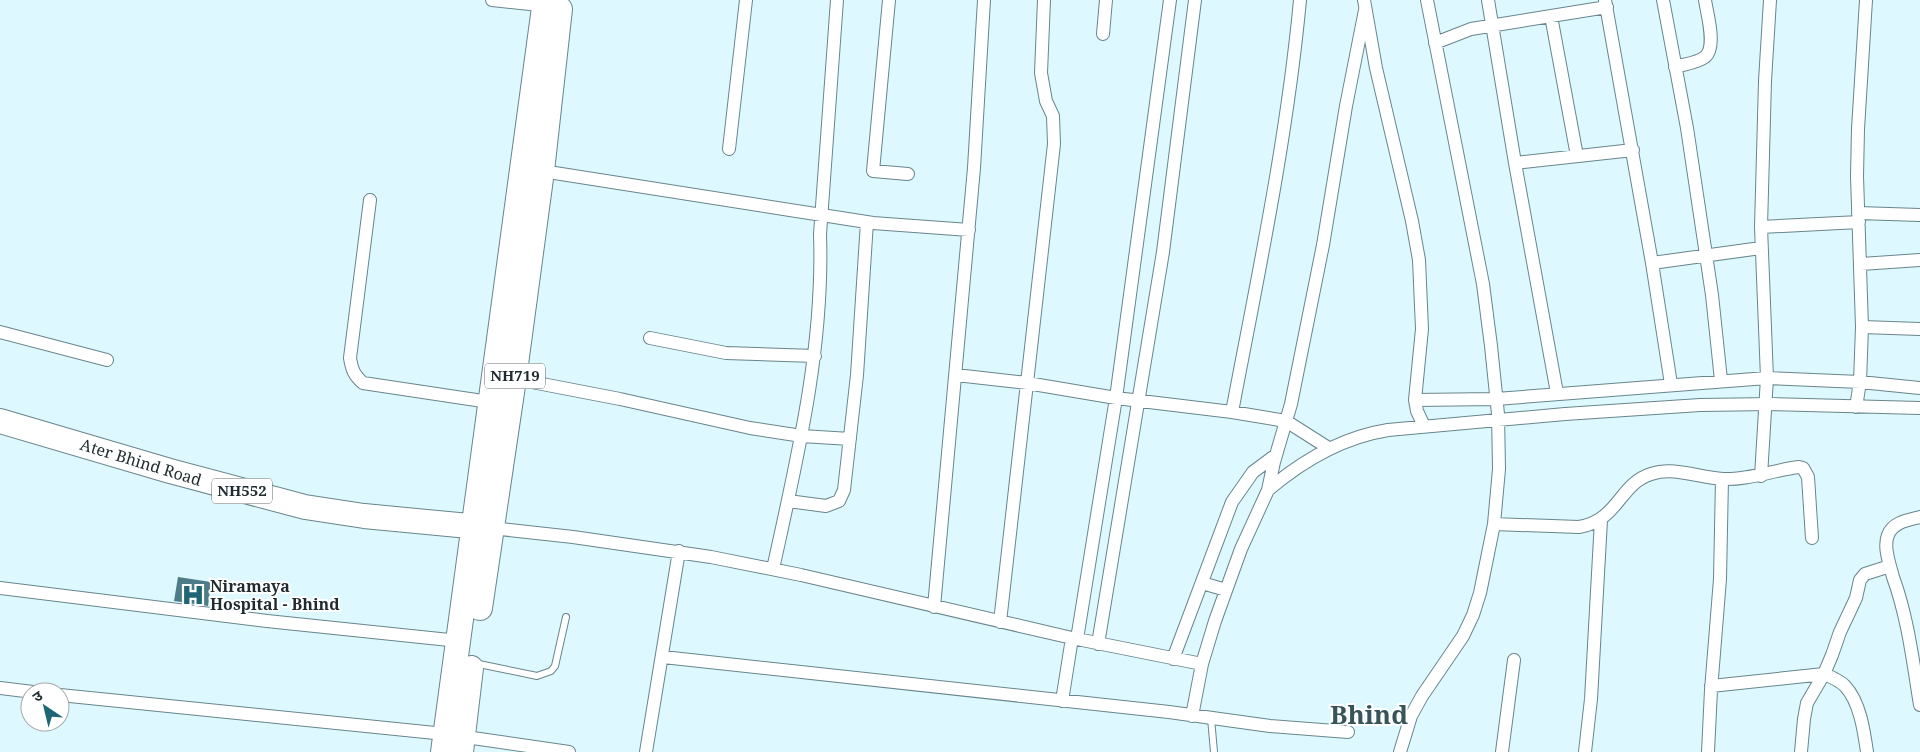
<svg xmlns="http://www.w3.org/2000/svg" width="1920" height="752" viewBox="0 0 1920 752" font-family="'Noto Serif','Noto Sans Devanagari',serif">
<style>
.building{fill:#4d7c88}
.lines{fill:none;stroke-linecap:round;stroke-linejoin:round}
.lane-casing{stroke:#68858d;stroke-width:8}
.street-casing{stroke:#68858d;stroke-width:14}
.highway-casing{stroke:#68858d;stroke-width:26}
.lane{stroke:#fff;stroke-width:6}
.street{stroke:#fff;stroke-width:12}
.highway{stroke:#fff;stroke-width:24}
.labels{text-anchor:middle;stroke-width:4;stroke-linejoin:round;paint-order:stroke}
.shield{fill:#fff;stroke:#626b6d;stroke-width:1}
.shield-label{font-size:15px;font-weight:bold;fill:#1f2b2e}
.street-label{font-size:16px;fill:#1f2b2e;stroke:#fff}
.poi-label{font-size:16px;font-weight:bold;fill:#1f2b2e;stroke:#fff;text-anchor:start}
.town-label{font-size:26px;font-weight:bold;fill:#38545b;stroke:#fff}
</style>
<rect width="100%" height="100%" fill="#def8ff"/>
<path class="building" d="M178,577L211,582L208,606L174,601Z"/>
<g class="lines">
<defs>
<path id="lane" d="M474,663L537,676L551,671L555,666L566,617
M1211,718L1214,752"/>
<path id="street" d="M492,0L549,6
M889,0L873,171L908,174
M1364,0L1376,68L1412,221L1419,260L1422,329L1415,400L1417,411L1424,426
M1488,0L1515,163L1557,393
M1605,0L1652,263L1671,384
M1663,0L1687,128L1712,295L1721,380
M1551,16L1577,156
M1103,34L1106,0
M1435,43L1471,29L1607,7
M1675,67C1685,64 1697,63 1705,57C1717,47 1707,14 1705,0
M729,149L746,0
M1515,163L1633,150
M542,171L873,223L969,230
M370,200L350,358C352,370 354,375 363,383L496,403
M1858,213L1920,215
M1761,227L1859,222
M1652,263L1761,248
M1861,264L1920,260
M1862,327L1920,329
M0,332L107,360
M650,338L726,353L815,356
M956,375L1027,383L1116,398L1232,412L1286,421L1330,449
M511,378L620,399L750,428L802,436L850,439
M1415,400L1496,399L1767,378L1860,382L1920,388
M1856,407L1860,382L1862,327L1857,176L1858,129L1866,0
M1232,412C1258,275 1287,139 1300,0
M1761,476L1767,378L1761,227L1765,81L1770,0
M1268,490C1302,461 1344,437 1388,430L1565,414L1700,405L1772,404L1920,408
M788,501L826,506L839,501L844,490L857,375L867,222
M1920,517C1908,520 1893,522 1888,535C1883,547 1890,565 1893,577C1908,618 1913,662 1920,705
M1494,524L1579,527C1619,520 1619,484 1651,474C1675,466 1699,478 1723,479C1749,480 1774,470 1799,467L1803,468L1808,477L1812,538
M491,528L573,537L711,557L801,575L1072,638L1202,664
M773,569C797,459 824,348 820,234L837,0
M1202,583L1226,590
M0,588L267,621L459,641
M934,607L974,168L984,0
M1000,622L1054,144L1053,116L1046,101L1041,73L1044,0
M1077,639L1116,398L1170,0
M1098,644L1163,252L1195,0
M663,657L1169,712L1270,726L1348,732
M1173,659L1232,502L1253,472L1276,455
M1711,686L1824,674C1831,677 1839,680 1845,686C1860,702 1864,731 1867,752
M0,688L33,692
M60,695L445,734L569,752
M1062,701L1072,638
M1192,716L1202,664L1215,621L1241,549L1268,490L1274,462L1291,404L1323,245L1346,106L1365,10
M646,752L679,551
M1400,752L1411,716L1422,696L1463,636L1473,615L1480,593L1494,524L1499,469L1498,414L1491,346L1483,284L1427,0
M1502,752L1514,660
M1585,752L1591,699L1601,520
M1708,752L1711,690L1720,579L1722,479
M1801,752L1804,719L1807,703L1824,674L1832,655L1840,632L1856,598L1860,580L1865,574L1890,566"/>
<path id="highway" d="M0,421L170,471L305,507L364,516L490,528
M480,608L514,379L542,171L560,9
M443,752C479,502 512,251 545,0
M461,752L471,668"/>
</defs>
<use href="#lane" class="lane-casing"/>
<use href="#street" class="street-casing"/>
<use href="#highway" class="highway-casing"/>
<use href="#lane" class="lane"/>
<use href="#street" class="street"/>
<use href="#highway" class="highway"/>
</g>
<defs>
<symbol id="hospital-bare" viewBox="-9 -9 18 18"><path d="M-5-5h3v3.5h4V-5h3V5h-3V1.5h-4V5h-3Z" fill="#1f6675" stroke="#fff" stroke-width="2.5" paint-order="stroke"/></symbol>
</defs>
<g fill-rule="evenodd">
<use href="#hospital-bare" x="177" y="579" width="32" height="32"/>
</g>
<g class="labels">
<g class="shield">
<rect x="485" y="363.5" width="60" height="25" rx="4"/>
<rect x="212" y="478.5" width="60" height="25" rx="4"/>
</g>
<g class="shield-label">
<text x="515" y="381">NH719</text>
<text x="242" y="496">NH552</text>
</g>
<g class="street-label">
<text transform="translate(141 462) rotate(17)" y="6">Ater Bhind Road</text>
</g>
<g class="poi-label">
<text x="210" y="592">Niramaya<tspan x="210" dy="18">Hospital - Bhind</tspan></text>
</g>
<g class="town-label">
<text x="1369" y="724">Bhind</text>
</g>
</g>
<g transform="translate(45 707) rotate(325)"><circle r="24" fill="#ffffff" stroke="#a5aaab"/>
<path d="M0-4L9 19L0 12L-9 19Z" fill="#1f6675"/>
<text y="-8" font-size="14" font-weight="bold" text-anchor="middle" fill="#1f2b2e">उ</text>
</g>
</svg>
